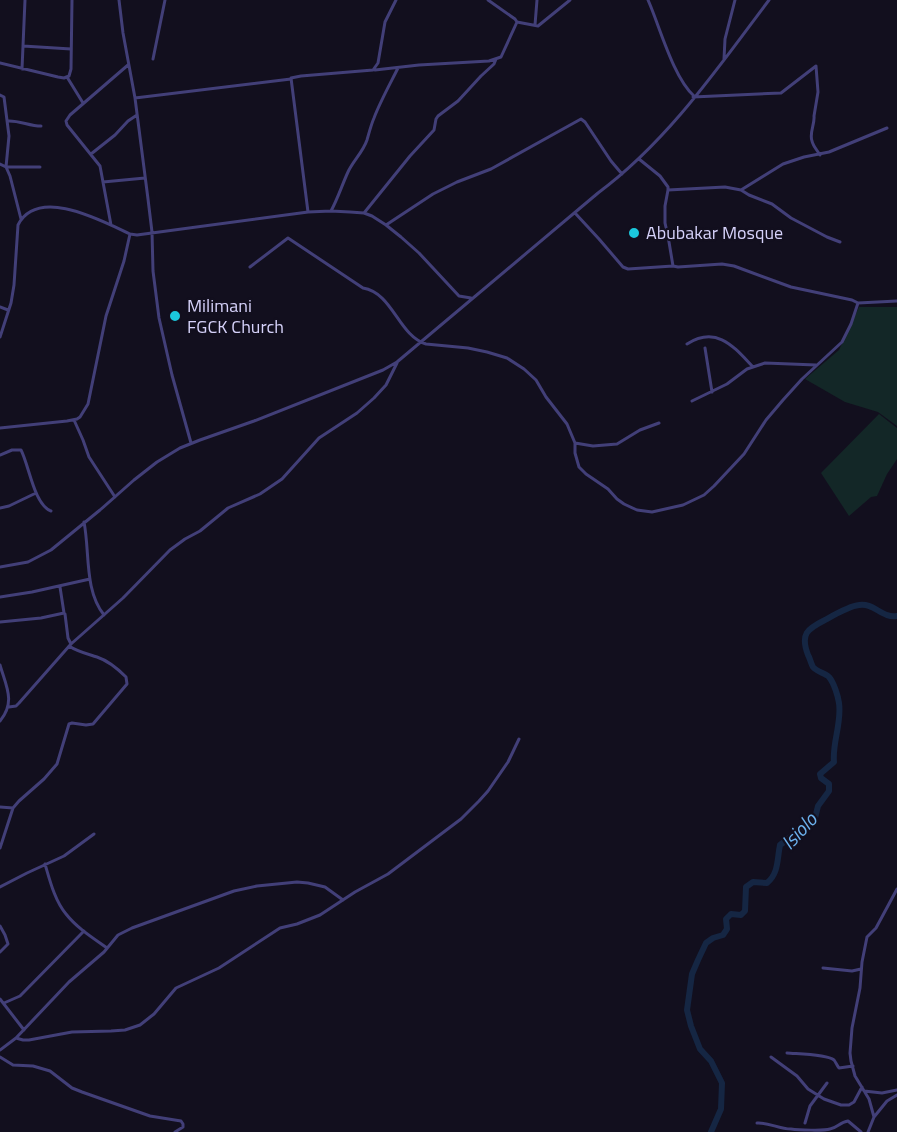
<svg xmlns="http://www.w3.org/2000/svg" width="897" height="1132" viewBox="0 0 897 1132" font-family="'Titillium Web',sans-serif">
<style>
.green{fill:#132727}
.lines{fill:none;stroke-linecap:round;stroke-linejoin:round}
.river{stroke:#152643;stroke-width:6}
.street{stroke:#423f78;stroke-width:3}
.poi-dot{fill:#1bc8dd;stroke:#120f1e;stroke-width:2}
.labels{text-anchor:middle;stroke-width:4.5;stroke-linejoin:round;paint-order:stroke}
.poi-label{font-size:18px;fill:#d6d2fa;stroke:#120f1e;text-anchor:start}
.water-label{font-size:20px;font-style:italic;fill:#6cb1ed;stroke:#120f1e}
</style>
<rect width="100%" height="100%" fill="#120f1e"/>
<path class="green" d="M859,307H897V426L878,412L845,402L805,379L839,350Z
M879,414L897,428V459L887,474L877,496L871,497L849,516L821,473Z"/>
<g class="lines">
<path class="river" d="M711,1132L721,1109L722,1083L711,1061L700,1049L691,1026L687,1010L692,974L698,960L706,943L713,938L723,935L727,929L726,919L731,914L741,915L745,911L746,887L753,882L767,883C779,873 777,859 780,845L815,818L818,806L829,791V784L821,778L820,774L834,762C832,743 842,723 839,703C838,696 834,683 829,677C825,673 817,672 813,667C811,664 810,658 808,655C800,634 807,629 825,620C834,615 849,606 859,605C873,602 883,619 897,616"/>
<path class="street" d="M119,0L123,33L135,98L148,199L152,232L153,271L159,318L172,375L191,443
M648,0C660,27 673,77 694,96
M517,22L538,26L570,0
M535,25L537,0
M23,46L71,49
M153,59L165,0
M724,59L725,39L735,0
M0,63L58,77L64,78L69,76L71,69L72,0
M22,69L25,0
M375,70L419,65L489,61L501,57L517,22L515,19L488,0
M67,77L83,103
M0,95L4,97L9,136L6,167L10,176L21,219
M693,97L781,93L816,66L818,92L814,116C815,124 809,133 812,141C813,146 817,150 820,155
M135,98L291,79
M7,121C19,120 29,126 41,126
M91,154L115,135L128,121L137,115
M639,159L660,176L668,187V190L665,206V223L668,236L673,266
M0,164L6,167H40
M103,182L145,178
M668,190L725,187L741,190L749,195L772,204L791,218L827,237L840,242
M741,190L783,164L804,157L829,152L887,128
M331,211C338,198 342,185 348,172C353,161 363,152 367,140C369,133 371,125 374,118C380,102 390,84 398,68
M308,212L291,78L301,76L373,70L378,63L385,22L396,0
M364,213L410,156L434,130L436,119L438,116L458,101L481,76L494,64L496,59
M575,213L599,239L623,267L628,269L673,266L678,267L722,264L734,266L791,287L852,300L858,303L897,301
M111,225L100,166L67,125L66,121L70,115L128,65
M386,225L433,194L457,182L491,169L581,119L585,122L611,161L622,174
M250,267L288,238L363,288C393,293 398,335 426,344L468,348L487,352L507,358L524,369L536,380L546,397L567,424L575,443V453L579,467L586,474L608,489L617,499L624,504L637,510L652,512L683,505L704,495L714,486L744,454L766,420L783,400L802,379L842,342L851,324L858,303
M0,307L8,310
M0,337L11,303L14,285L18,225C38,186 102,221 130,234L137,235L308,212L331,211L350,212L364,213L372,216L386,225L401,237L419,253L459,296L471,298
M687,344C717,325 734,347 753,367
M705,348L712,392
M692,401L727,384L747,369L765,363L816,365
M74,420L83,440L89,457L115,497
M0,428L67,421L77,419L80,417L88,404L106,316L124,261L130,234
M575,443L593,446L617,444L640,430L659,423
M0,455L12,450H21C29,465 34,505 51,511
M0,508L9,506L36,493
M84,522C90,552 84,590 104,615
M0,567L28,562L51,550L100,510L134,480L157,462L180,448L200,440L254,421L383,370L397,362L598,193C667,142 718,68 769,0
M0,597L32,592L90,579
M65,614L68,638L71,644
M0,622L41,618L64,613L60,587
M0,665C6,686 16,702 0,721
M9,707L16,706L19,703L71,644L123,598L170,550L185,539L200,531L228,508L260,494L282,479L319,438L357,413L374,398L386,385L397,363
M0,807L13,808
M0,848L13,808L19,801L44,779L57,764L69,724L72,723L86,725L93,724L127,684L126,677C118,669 109,661 97,657C88,654 78,652 69,646
M45,864C50,881 55,901 66,914C77,928 93,938 107,948
M0,887L27,873L64,856L94,834
M0,926L5,935L8,944L0,952
M823,968L852,971L861,969
M0,999L24,1030
M4,1003L20,996L84,931
M16,1038L23,1040H29L72,1032L111,1031L125,1030L140,1025L154,1014L176,988L219,968L280,928L297,924L320,915L355,892L388,874L461,819L479,801L488,791L508,762L519,739
M0,1050L16,1038L69,982L104,952L118,935L132,928L234,891L257,886L297,882L308,883L325,887L343,900
M787,1053C797,1054 826,1054 834,1060C835,1061 838,1067 839,1068L853,1066
M0,1057L13,1065L33,1066L50,1071L72,1088L82,1092L150,1116L181,1121L183,1124V1127L175,1132
M771,1057L797,1076L808,1089L824,1099L841,1105H849L854,1102L862,1087
M864,1091L882,1093L897,1090
M874,1117L887,1101L897,1095
M757,1123C768,1122 779,1129 791,1129C798,1130 824,1131 830,1129C837,1128 840,1122 848,1121L861,1132
M805,1123L810,1106L827,1083
M868,1132L874,1117L869,1099L855,1076L851,1061L850,1053L852,1028L860,988L862,962L867,937L876,928L897,889"/>
</g>
<g class="poi-dot">
<circle cx="634" cy="233" r="6"/>
<circle cx="175" cy="316" r="6"/>
</g>
<g class="labels">
<g class="poi-label">
<text x="646" y="239">Abubakar Mosque</text>
<text x="187" y="312">Milimani<tspan x="187" dy="21">FGCK Church</tspan></text>
</g>
<g class="water-label">
<text transform="translate(799 831) rotate(-47)" y="7">Isiolo</text>
</g>
</g>
</svg>
